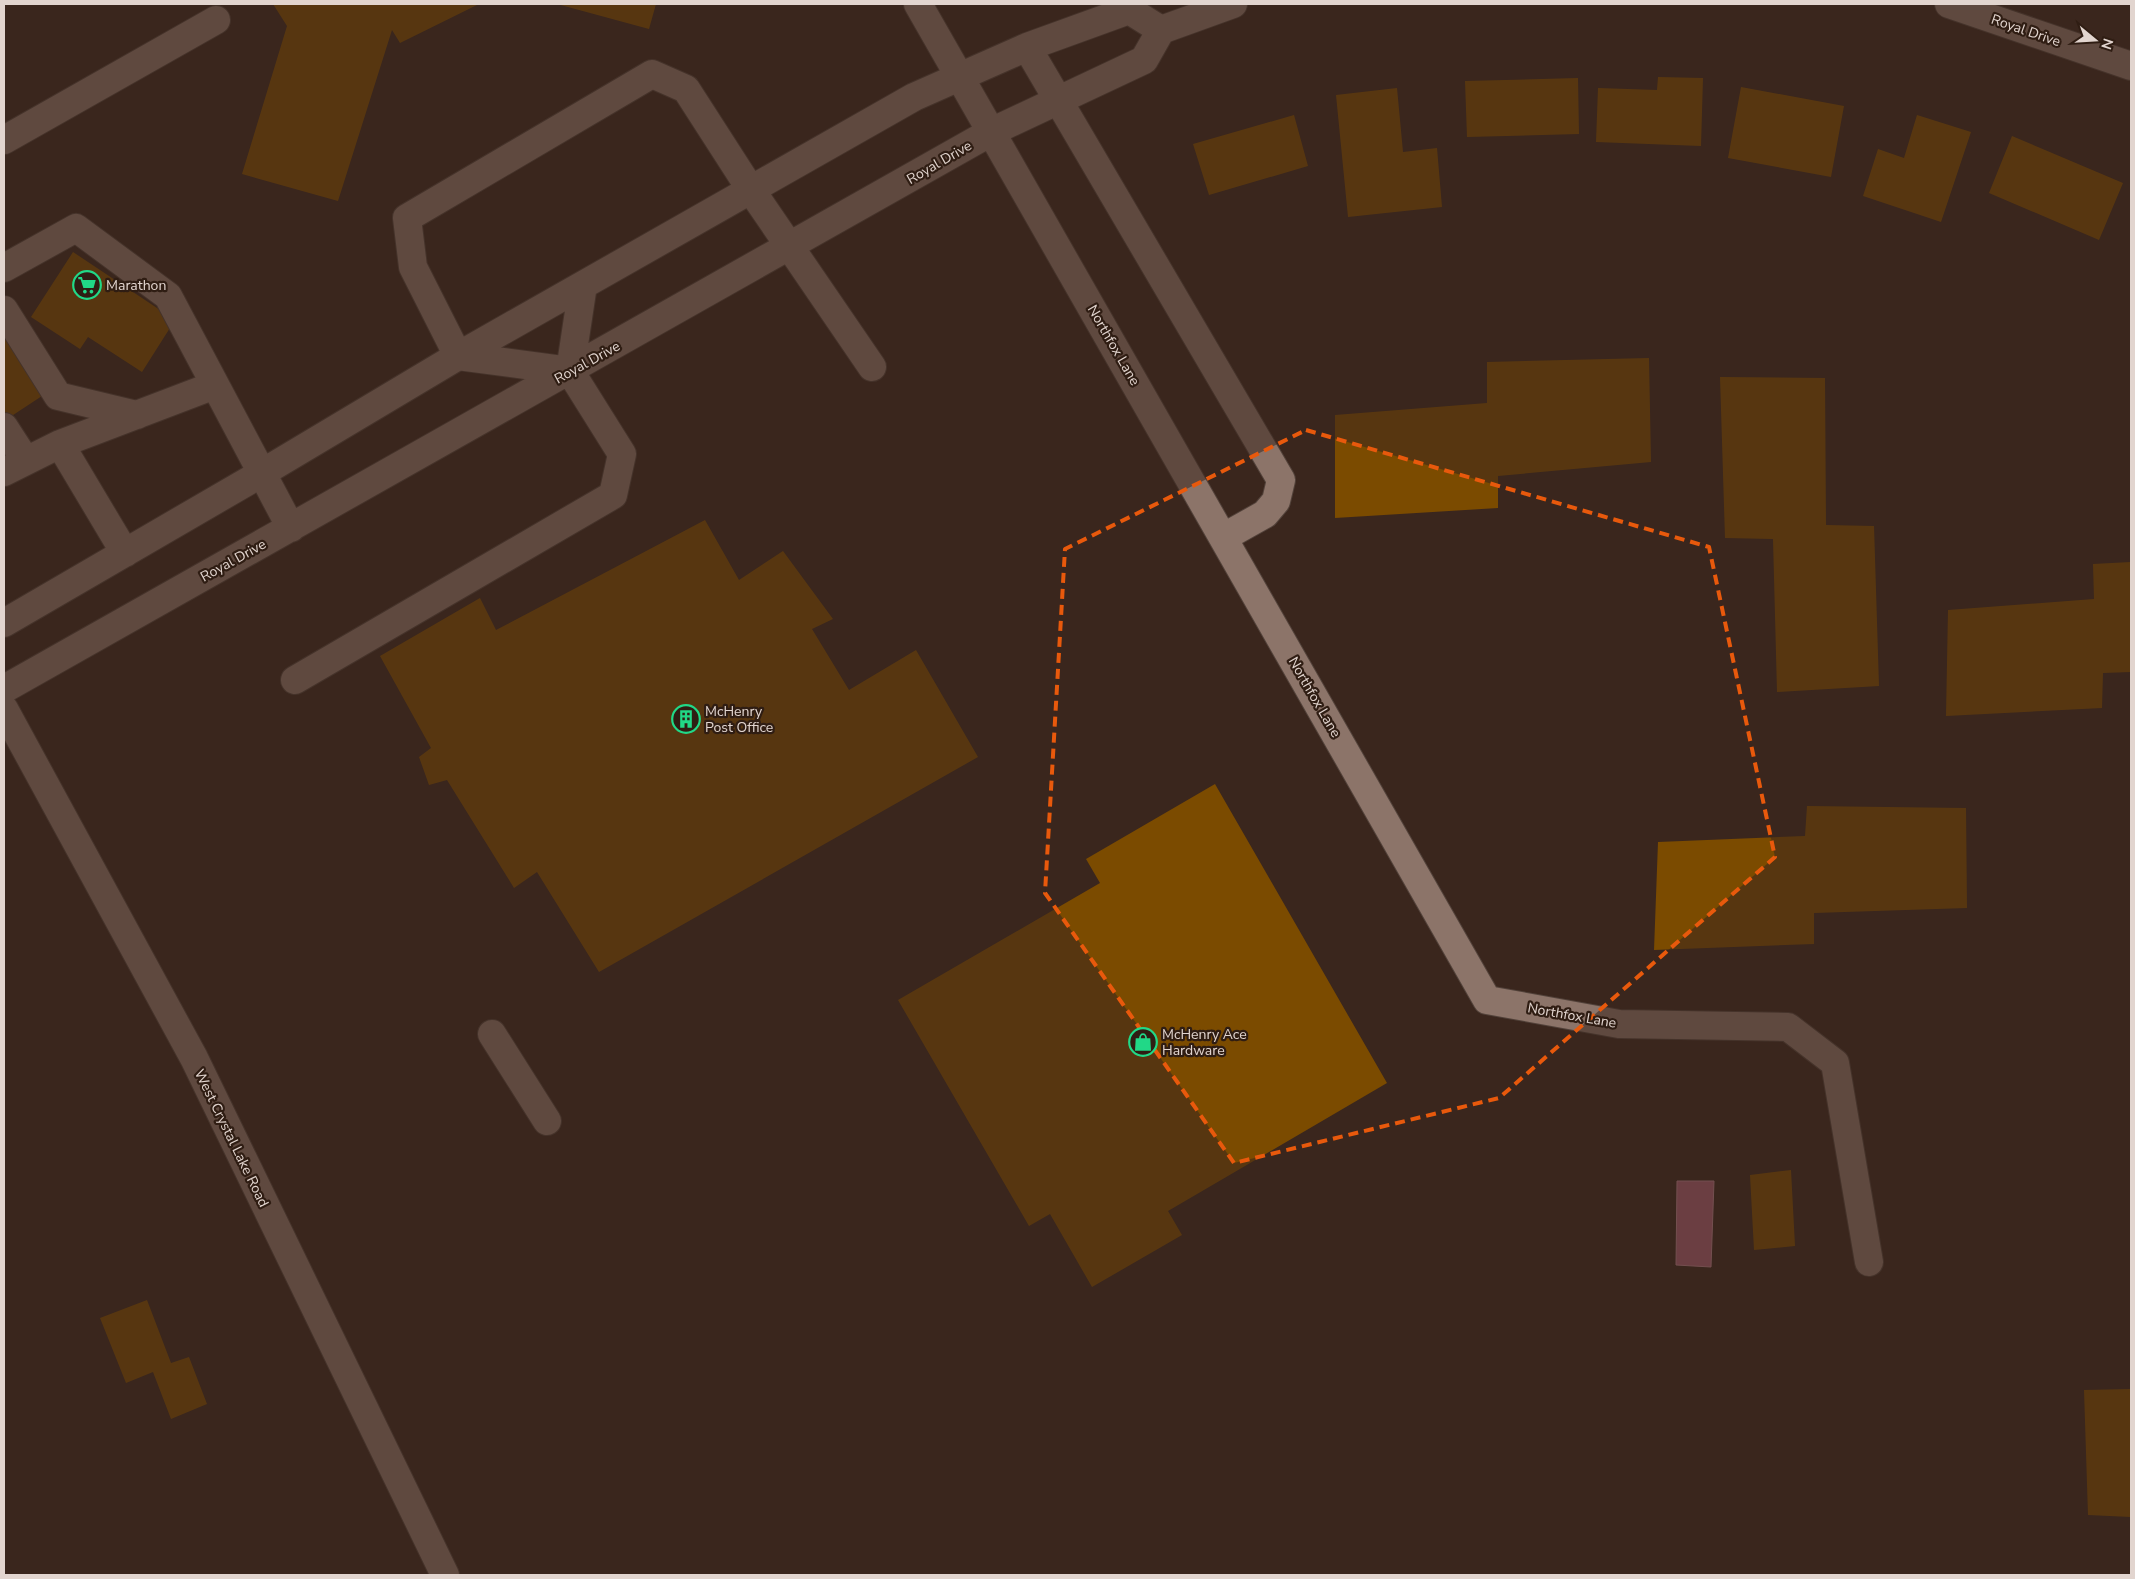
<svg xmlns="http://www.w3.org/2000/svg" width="2135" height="1579" viewBox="0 0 2135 1579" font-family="'Nunito Sans',sans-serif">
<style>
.water{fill:#a75c70;stroke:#b9808c}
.building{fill:#7b4b00}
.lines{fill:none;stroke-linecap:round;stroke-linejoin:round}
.minor-casing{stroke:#52423a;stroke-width:30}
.minor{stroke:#8c7469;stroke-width:28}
.marked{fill:none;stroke:#e8590c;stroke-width:4;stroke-dasharray:10 6;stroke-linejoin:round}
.labels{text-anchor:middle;stroke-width:4.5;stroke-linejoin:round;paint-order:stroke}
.street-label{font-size:14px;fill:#e2d5cf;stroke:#2f1d13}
.poi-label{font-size:14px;fill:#e2d5cf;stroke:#2f1d13;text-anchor:start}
</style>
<rect width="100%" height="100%" fill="#3a261d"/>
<path class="water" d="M1677,1181H1714L1711,1267L1676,1265Z"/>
<path class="building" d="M273,4H479L400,43L392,30L338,201L242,174L287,26Z
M557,4H656L649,29Z
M1658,77L1703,78L1701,146L1596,142L1598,88L1657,90Z
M1578,78L1579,134L1467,137L1465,81Z
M1741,87L1844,106L1831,177L1728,158Z
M1397,88L1403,152L1437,148L1442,207L1348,217L1336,95Z
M1294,115L1308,166L1209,195L1193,144Z
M1917,115L1971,132L1941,222L1863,196L1878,149L1904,158Z
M2012,136L2123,183L2099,240L1989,193Z
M73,252L175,320L142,372L88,337L80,349L31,317Z
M4,330L45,394L4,421Z
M1649,358L1651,462L1498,476V508L1335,518V415L1487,403V362Z
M1720,377L1825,378L1826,525L1874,526L1879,686L1777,692L1773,539L1725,538Z
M705,520L739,580L783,551L833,619L812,629L849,690L916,650L978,757L599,972L537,872L514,888L447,780L429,785L419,757L431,748L380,656L480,598L496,630Z
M2131,562V672L2103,673L2102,708L1946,716L1948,610L2094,599L2093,564Z
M1215,784L1387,1083L1168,1211L1182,1235L1092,1287L1050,1214L1029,1226L898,1000L1100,883L1086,859Z
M1807,806L1966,808L1967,908L1814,913V944L1654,950L1658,842L1805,836Z
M1791,1170L1795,1246L1754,1250L1750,1175Z
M147,1300L171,1363L189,1357L207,1404L171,1419L153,1372L126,1383L100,1318Z
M2131,1389V1517L2088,1515L2084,1390Z"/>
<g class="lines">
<defs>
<path id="minor" d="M918,4L1487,1000L1619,1024L1788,1027L1835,1063L1869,1262
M1949,4L2131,66
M1027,47L1281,480L1276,501L1265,514L1224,537
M4,140L216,20
M4,268L76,228L168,296L291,528
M4,310L58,396L137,415
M458,356L413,267L407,218L652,74L686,89L751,190L872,367
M458,356L570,371
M4,427L26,461
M60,444L125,553
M4,472L60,444L215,385
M4,623L262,473L458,356L914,97L1027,47L1129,10L1161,30
M295,680L613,495L622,454L570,371L583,285
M4,689L991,132L1144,60L1161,30L1233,4
M4,709L194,1058L445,1575
M492,1034L547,1121"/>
</defs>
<use href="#minor" class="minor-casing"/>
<use href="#minor" class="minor"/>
</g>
<path d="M0 0H2135V1579H0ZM1306,430L1709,547L1775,857L1499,1098L1234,1163L1045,893L1065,549Z" fill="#3a261d" fill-opacity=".55" fill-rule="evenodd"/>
<path class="marked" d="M1306,430L1709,547L1775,857L1499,1098L1234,1163L1045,893L1065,549Z"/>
<defs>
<symbol id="supermarket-ring" viewBox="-11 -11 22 22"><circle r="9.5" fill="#2f1d13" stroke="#21d887" stroke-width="1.5"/><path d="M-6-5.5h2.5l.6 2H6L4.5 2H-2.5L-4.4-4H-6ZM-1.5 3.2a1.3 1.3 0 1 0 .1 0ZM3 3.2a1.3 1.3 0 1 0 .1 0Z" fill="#21d887"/></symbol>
<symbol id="building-ring" viewBox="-11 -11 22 22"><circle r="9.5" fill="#2f1d13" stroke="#21d887" stroke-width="1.5"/><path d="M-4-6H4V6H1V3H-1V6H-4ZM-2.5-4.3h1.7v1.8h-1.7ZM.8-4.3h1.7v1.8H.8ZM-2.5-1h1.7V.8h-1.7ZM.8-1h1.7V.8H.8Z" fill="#21d887"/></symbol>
<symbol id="shop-ring" viewBox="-11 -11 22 22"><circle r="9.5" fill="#2f1d13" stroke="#21d887" stroke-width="1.5"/><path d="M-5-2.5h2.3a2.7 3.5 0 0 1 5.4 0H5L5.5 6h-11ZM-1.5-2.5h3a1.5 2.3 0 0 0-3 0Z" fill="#21d887"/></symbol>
</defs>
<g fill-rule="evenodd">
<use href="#supermarket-ring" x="71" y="269" width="32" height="32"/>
<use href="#building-ring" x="670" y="703" width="32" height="32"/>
<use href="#shop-ring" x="1127" y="1026" width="32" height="32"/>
</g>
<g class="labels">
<g class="street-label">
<text transform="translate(2026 30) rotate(19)" y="5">Royal Drive</text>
<text transform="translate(939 162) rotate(-30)" y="5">Royal Drive</text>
<text transform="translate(1114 345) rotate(60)" y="5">Northfox Lane</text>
<text transform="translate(587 362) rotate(-29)" y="5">Royal Drive</text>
<text transform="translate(233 560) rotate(-29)" y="5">Royal Drive</text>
<text transform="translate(1315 697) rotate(60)" y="5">Northfox Lane</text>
<text transform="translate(1572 1015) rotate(10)" y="5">Northfox Lane</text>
<text transform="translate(232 1138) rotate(64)" y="5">West Crystal Lake Road</text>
</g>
<g class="poi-label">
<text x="106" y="290">Marathon</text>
<text x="705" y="716">McHenry<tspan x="705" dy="16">Post Office</tspan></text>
<text x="1162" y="1039">McHenry Ace<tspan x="1162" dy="16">Hardware</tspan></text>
</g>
</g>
<rect width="2135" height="1579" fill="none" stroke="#e2d5cf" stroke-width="10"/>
<g transform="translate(2095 40) rotate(108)" stroke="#2f1d13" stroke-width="4" paint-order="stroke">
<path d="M0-4L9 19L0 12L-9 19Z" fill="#e2d5cf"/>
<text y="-8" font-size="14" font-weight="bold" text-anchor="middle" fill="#e2d5cf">N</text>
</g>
</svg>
